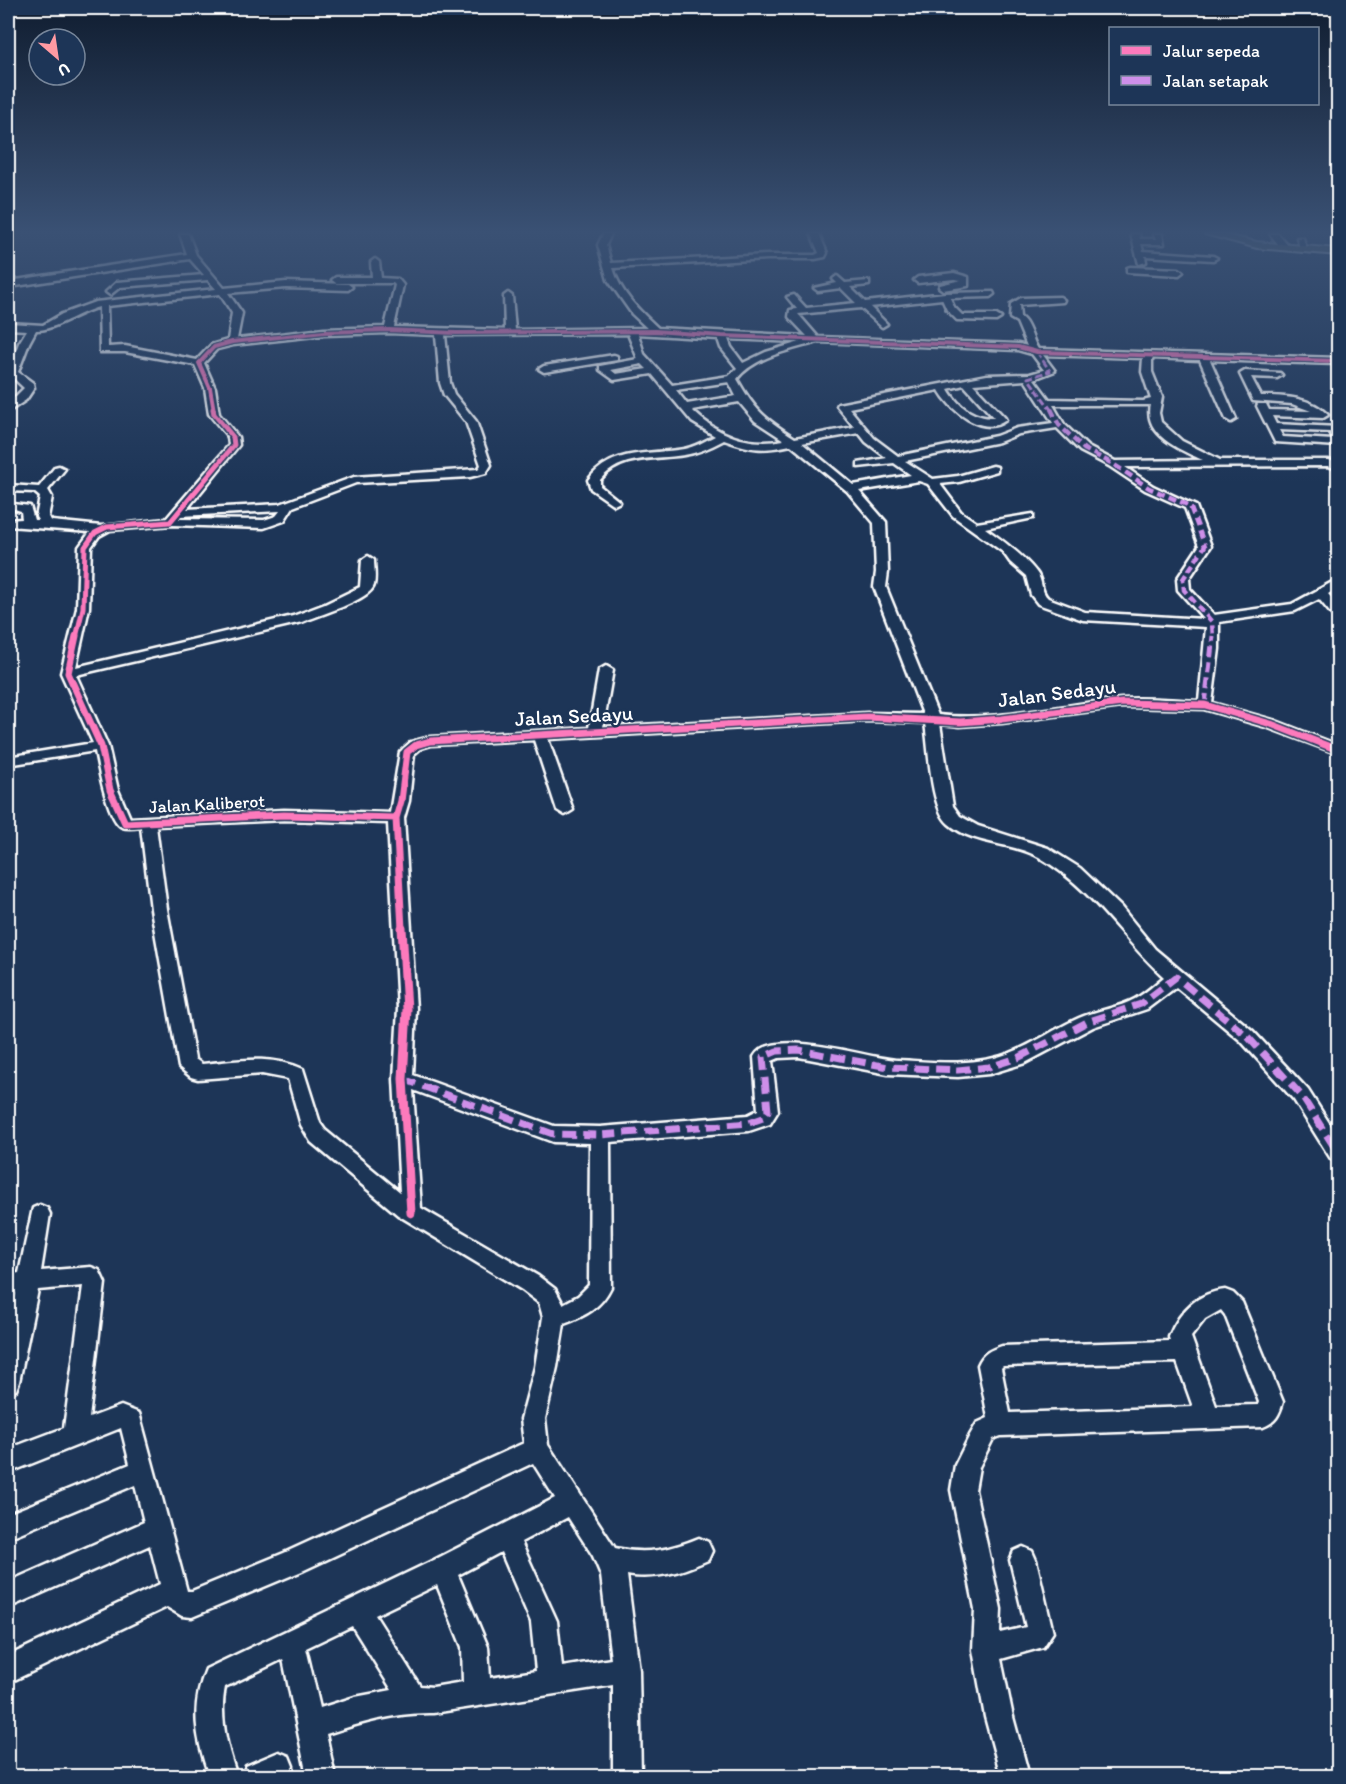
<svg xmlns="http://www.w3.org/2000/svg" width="1346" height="1784" viewBox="0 0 1346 1784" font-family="Itim,sans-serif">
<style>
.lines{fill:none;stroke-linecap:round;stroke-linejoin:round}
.minor-casing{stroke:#fff;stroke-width:5}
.major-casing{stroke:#fff;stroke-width:4}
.minor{fill:#1d3557;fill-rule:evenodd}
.major{fill:#6a7165;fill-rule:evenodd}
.quiet-far3{stroke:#ce8fe9;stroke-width:3;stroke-dasharray:7 3;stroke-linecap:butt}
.quiet-far2{stroke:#ce8fe9;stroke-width:4.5;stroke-dasharray:8 4.5;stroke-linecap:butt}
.quiet-far1{stroke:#ce8fe9;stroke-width:5;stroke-dasharray:11 5;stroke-linecap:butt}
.quiet{stroke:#ce8fe9;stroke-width:7;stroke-dasharray:14 7;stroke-linecap:butt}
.cycleway-far3-casing{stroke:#1d3557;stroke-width:6}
.cycleway-far2-casing{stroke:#1d3557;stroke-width:8}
.cycleway-far1-casing{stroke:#1d3557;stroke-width:10}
.cycleway-casing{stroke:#1d3557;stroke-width:13}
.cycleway-far3{stroke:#fd7abc;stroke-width:4}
.cycleway-far2{stroke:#fd7abc;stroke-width:5}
.cycleway-far1{stroke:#fd7abc;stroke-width:7}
.cycleway{stroke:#fd7abc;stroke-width:9}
.labels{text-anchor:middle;stroke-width:5;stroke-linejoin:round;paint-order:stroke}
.far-street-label{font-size:18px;fill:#fff;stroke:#1d3557}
.street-label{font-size:21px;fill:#fff;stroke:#1d3557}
</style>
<rect width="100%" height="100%" fill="#1d3557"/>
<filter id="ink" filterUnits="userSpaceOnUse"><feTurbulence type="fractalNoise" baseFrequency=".0167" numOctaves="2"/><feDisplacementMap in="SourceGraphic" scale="12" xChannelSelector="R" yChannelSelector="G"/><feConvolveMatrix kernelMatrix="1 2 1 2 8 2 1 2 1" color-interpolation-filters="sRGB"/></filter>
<g filter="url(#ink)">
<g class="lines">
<defs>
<path id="minor" d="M180,234H188L196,255L224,288L286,282L348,284L352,287L348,290L286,288L228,293L242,313L237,339L324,329L385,327L395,285L393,283H336L332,280L336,277H372L371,262L375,259L379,262L381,278L398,279L403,285L394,327L505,330L504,296L508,293L512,296L515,330L647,328L632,314L608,280L598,245L603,234H611L606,245L611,263L767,255H815L819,253L811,234H819L827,253L825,257L815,259H767L613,268C620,293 640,311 658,328L807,336L789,317L790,310L797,309L787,297L794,295L806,308L856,303L841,288L818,291L814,288L837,283L833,279L837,276L845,283L869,281V285L850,287L865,302L945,293L993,292L994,294L990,297L950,298L954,307L962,315H996L1001,318L996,321L957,320L947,310L942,299L870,307L887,324L882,327L861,308L798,314L818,337L1018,344L1027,346L1017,322L1010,318L1011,304L1021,298L1060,297L1064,300L1063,302L1019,305L1020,317C1029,322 1032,340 1038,349L1338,358V364L1210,360L1236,419L1231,422L1226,419L1200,360L1152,358V372L1162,397L1159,413L1161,422L1182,441L1220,460H1329L1338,463V469L1328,466L1125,467L1153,486L1196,506L1211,546L1189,579L1190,589L1214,615L1292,604L1338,579V588L1328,594L1338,605V617L1333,616L1319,599L1295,611L1219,622V649L1212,703L1276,721L1338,745V754L1266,727L1204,709L1122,707L1002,723L960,726L940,724L953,806L960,816L978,826L1048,848L1080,868L1121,907L1155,949L1253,1031L1308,1090L1338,1137V1161L1331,1159L1294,1100L1241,1041L1176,987L1147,1009L1093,1027L1025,1063L989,1074L958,1077L888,1074L799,1057L779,1058L772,1061L778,1111L770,1124L749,1131L610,1142L611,1287C601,1308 585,1316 564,1324L557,1367L545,1419L548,1445L615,1548C646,1555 670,1550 699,1538L708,1542L712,1551L708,1560C681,1572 656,1580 627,1575L639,1670L641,1776H613V1685L433,1713C397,1712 360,1723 326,1734L335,1776H307L283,1659L225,1687C219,1717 227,1748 237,1776H209C196,1738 190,1707 206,1669L434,1560L555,1498L533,1463L302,1571L192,1617L182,1616L167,1607L8,1683V1656L160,1584L150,1545L8,1608V1582L144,1522L135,1485L8,1538V1514L130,1464L121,1428L8,1473V1449L64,1428L83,1286L38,1290L19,1382L16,1390L8,1393V1332L16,1293H8V1275L19,1273L33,1208L40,1205L47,1208L50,1214L41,1271L91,1267L99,1270L105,1283L89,1418L121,1406L139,1413L187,1591H192L284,1553L524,1443L521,1419L535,1367L543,1317L539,1303L522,1290L398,1215L311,1142L301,1125L288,1079L262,1074L198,1079L191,1077L179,1067L151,909L141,827C135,828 127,829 122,827C108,821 98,766 95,751L8,765V757L93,743L61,673L77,608L79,547L90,532L8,526V520L22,519L21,511L8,507L13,504L30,506L34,520H38L36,517L40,497L34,492L8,491V485L39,487L55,467L59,466L65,469L48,490L52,497L48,517L52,521L101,526L166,519L229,445L228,437L209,414L205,388L195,365L125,352H100L99,307C79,312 53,331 36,330L29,343L18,372L33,383L34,388L26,400L8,412V404L24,388L8,373L19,343L27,330L8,329V323L43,325L62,314L95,302L216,289L208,280L120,287L110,295L106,292L117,282L204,275L190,259L16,286L12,283L16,280L187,254ZM220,294L232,313L228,340L211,345L197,360L125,346L108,347L107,306ZM389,333L436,335L440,383L444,395L466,422L481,465L478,469L354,477L280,504L187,509L239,445L238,437L219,414L215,388L204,363L217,349L233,345L324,335ZM628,334L638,359L600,366V370L614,380L652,374L692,422L715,436C705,441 695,447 684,449C649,455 612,448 588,480L591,489L614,505L620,502L600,486V480C621,454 654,460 684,455C698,453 711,447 724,440C751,450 763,451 791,445L847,491L874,523L876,572L874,587L923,714L867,713L603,727L613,670L606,666L599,670L589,728L430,737L411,742L400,752L390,813L284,810L130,818L118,790L108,746L76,675L302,622C316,616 371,600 374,585C376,577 374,567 374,560L368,556L362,560L360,587L325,604L293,616L76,667L89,608L91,547L99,536L110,530L172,525L264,528L284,521L293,507L356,483L470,477L486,473L491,465L476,421L454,394L450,383L445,335ZM638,334L718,339L721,348L737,368L729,376L672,385L644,354ZM728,339L800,342L766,352L743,363L731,347ZM818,342L1018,350L1032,354L1044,370L1030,374L987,375L838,404L837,406L854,427L795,438C765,419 755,411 737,379C755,356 791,350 818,342ZM1043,355L1143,358L1142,372L1151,399L1143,401L1049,399L1034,379L1055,371ZM642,364L647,369L616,374L611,370ZM1025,380L1053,423L1017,428L996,436L898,456L874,438L849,408L939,390C950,410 983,438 1006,420L1005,418L973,384ZM729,382L736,396L687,404L676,390ZM964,385L994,418C973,418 958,406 948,389ZM739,402L755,421L784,440C749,447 717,435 692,410ZM1053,405H1150C1143,435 1182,451 1203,460L1115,461L1088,447L1064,424ZM1057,428L1080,451L1109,466L1145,490L1185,508L1199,546L1177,579L1178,590L1204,619L1085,612L1048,598C1040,591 1043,580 1036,572C1024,556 1002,540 985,528L1033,518V514L977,523L961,512L940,484L959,482L997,471V467L993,466L958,476L933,479L905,461L999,442L1019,434ZM859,433L866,442L887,458L858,463V467L894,463L911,475L853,485L802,443ZM919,481L928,484L953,516L1003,552L1010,562L1026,576L1031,595L1038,604L1083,620L1206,627L1199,701C1173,700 1146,697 1121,699C1060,704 999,722 938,715L886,587L888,572L886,522L859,491ZM280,511L276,516L264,520L179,519L181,516ZM867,721L925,723C929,748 930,808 949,824C973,845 1012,842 1039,857C1094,889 1119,936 1164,977C1155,984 1146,993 1135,999C1119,1008 1097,1010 1079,1018C1056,1028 1034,1044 1010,1053C974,1067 935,1062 898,1060C868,1059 771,1025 754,1057L758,1110L748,1115L600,1127L554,1126L413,1075L416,1009L404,818L409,801L414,754L421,748L431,745L534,740L557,810L565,815L573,810L548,739ZM284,820L388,823L398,1009L394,1079L400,1192L325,1130L320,1123L303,1069C269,1054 237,1061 202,1064L195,1059L167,909L156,826ZM413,1090L553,1142L590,1143L589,1285L578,1296L563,1304L555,1289L538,1276L421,1208ZM568,1517L593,1556L601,1575L611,1659L562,1667L557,1621L521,1542ZM501,1552L531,1622L536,1671L490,1678L488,1647L458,1575ZM437,1585L462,1647L463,1682L433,1687L420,1686L375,1615ZM352,1626L392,1690L355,1697L320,1708L306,1648Z
M1131,234H1139L1140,239H1156L1154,234H1162L1164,244H1141L1143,251L1213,256L1217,258L1213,260L1145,256L1146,262L1139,264Z
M1270,234H1278L1289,247L1288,249H1282Z
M1297,238H1303L1307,251H1301Z
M1130,267L1179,269L1183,272L1179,275L1127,272V268Z
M954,273L968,277V286L943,290L939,287L940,285L961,280L954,279L918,283L914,280L918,277Z
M614,355L617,356V360L544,372L539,369L544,366Z
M1245,371L1280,373L1282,375L1277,378L1251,377L1261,396C1284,396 1311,397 1328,415L1323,418L1272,416L1276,424L1338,427V446L1275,442L1257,406L1258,404H1266L1269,410L1311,411L1292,404L1253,401L1240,374ZM1279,430L1330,432L1333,440L1283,437Z
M1225,1290L1233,1293L1242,1302L1283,1402C1279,1415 1276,1422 1263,1427L1001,1436L993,1439L979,1467L975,1490L1001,1609L1000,1633L1026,1627L1010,1560L1014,1551L1023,1547L1032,1551L1036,1560L1053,1632L1043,1647L1001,1659L1013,1717L1029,1776H1001L985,1717L973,1650L975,1609L951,1490L955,1465L970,1435L977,1423L988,1418L978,1365C983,1353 990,1350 1002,1346L1170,1341L1169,1337C1179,1312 1197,1293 1225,1290ZM1221,1310L1225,1315L1259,1402L1258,1405L1216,1406L1191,1337L1205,1319ZM1177,1362L1193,1407L1010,1413L1001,1368L1003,1366Z
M279,1752L289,1756L293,1766L289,1776H242L246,1766Z"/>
<path id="major" d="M1205,234H1221L1257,242L1338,249V255L1257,248Z"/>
</defs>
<use href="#minor" class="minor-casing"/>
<use href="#major" class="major-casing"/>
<use href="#minor" class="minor"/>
<use href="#major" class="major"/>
<path class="quiet-far3" d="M1037,352L1050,371L1028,378L1052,411"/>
<path class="quiet-far2" d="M1051,409L1059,425L1084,449L1113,464L1149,488L1190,506L1205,546L1183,579L1184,590L1212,622L1213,638"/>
<path class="quiet-far1" d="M1205,705L1213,636"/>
<path class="quiet" d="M403,1079L553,1134L600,1135L749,1123L763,1118L768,1111L763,1057L777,1051L799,1050L888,1067L958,1070L989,1067L1018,1058L1087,1022L1141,1004L1176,977L1247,1036L1301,1095L1338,1153"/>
<defs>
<path id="cycleway-far3" d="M214,411L210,388L199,363L214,347L232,342L324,332L389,330L456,333L655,331L722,336L1018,347L1037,352L1338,361"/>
<path id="cycleway-far2" d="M76,638L83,608L85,547L95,533L107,527L170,522L234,445L233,437L214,414L213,409"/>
<path id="cycleway-far1" d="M76,636L68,673L101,746L110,790L125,823L284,815L396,818
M402,929L396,818L401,801L407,752L416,745L430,741L867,717L960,722L1002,719L1122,703L1205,705L1271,724L1338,750"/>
<path id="cycleway" d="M402,928L407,1009L403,1079L411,1213"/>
</defs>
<use href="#cycleway-far3" class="cycleway-far3-casing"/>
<use href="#cycleway-far2" class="cycleway-far2-casing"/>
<use href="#cycleway-far1" class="cycleway-far1-casing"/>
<use href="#cycleway" class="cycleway-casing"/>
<use href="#cycleway-far3" class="cycleway-far3"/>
<use href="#cycleway-far2" class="cycleway-far2"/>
<use href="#cycleway-far1" class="cycleway-far1"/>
<use href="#cycleway" class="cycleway"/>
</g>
</g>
<linearGradient id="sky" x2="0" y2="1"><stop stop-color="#101d30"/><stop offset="0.48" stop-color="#3a5174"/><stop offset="1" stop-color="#3a5174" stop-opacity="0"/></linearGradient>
<rect width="1346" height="483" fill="url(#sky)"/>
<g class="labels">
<g class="far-street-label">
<text transform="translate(207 804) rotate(-3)" y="6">Jalan Kaliberot</text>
</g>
<g class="street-label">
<text transform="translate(1057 693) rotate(-7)" y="7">Jalan Sedayu</text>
<text transform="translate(574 716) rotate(-3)" y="7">Jalan Sedayu</text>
</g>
</g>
<rect width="1346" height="1784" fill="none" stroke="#1d3557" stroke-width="30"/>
<rect x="15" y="15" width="1316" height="1754" fill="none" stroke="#fff" stroke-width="2" filter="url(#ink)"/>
<rect x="1109" y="27" width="210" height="78" fill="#1d3557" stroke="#77869a" stroke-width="1.5"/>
<rect x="1121" y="46" width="30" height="9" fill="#fd7abc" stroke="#77869a" stroke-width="1.5"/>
<text x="1163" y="57" font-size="18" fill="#ffffff">Jalur sepeda</text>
<rect x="1121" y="76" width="30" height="9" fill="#ce8fe9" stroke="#77869a" stroke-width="1.5"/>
<text x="1163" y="87" font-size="18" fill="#ffffff">Jalan setapak</text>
<g transform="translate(57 57) rotate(151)"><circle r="28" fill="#1d3557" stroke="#77869a" stroke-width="1.5"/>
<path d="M0-4.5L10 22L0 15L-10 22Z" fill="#ff9aa2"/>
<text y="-9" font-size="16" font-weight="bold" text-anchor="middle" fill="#ffffff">U</text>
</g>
</svg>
